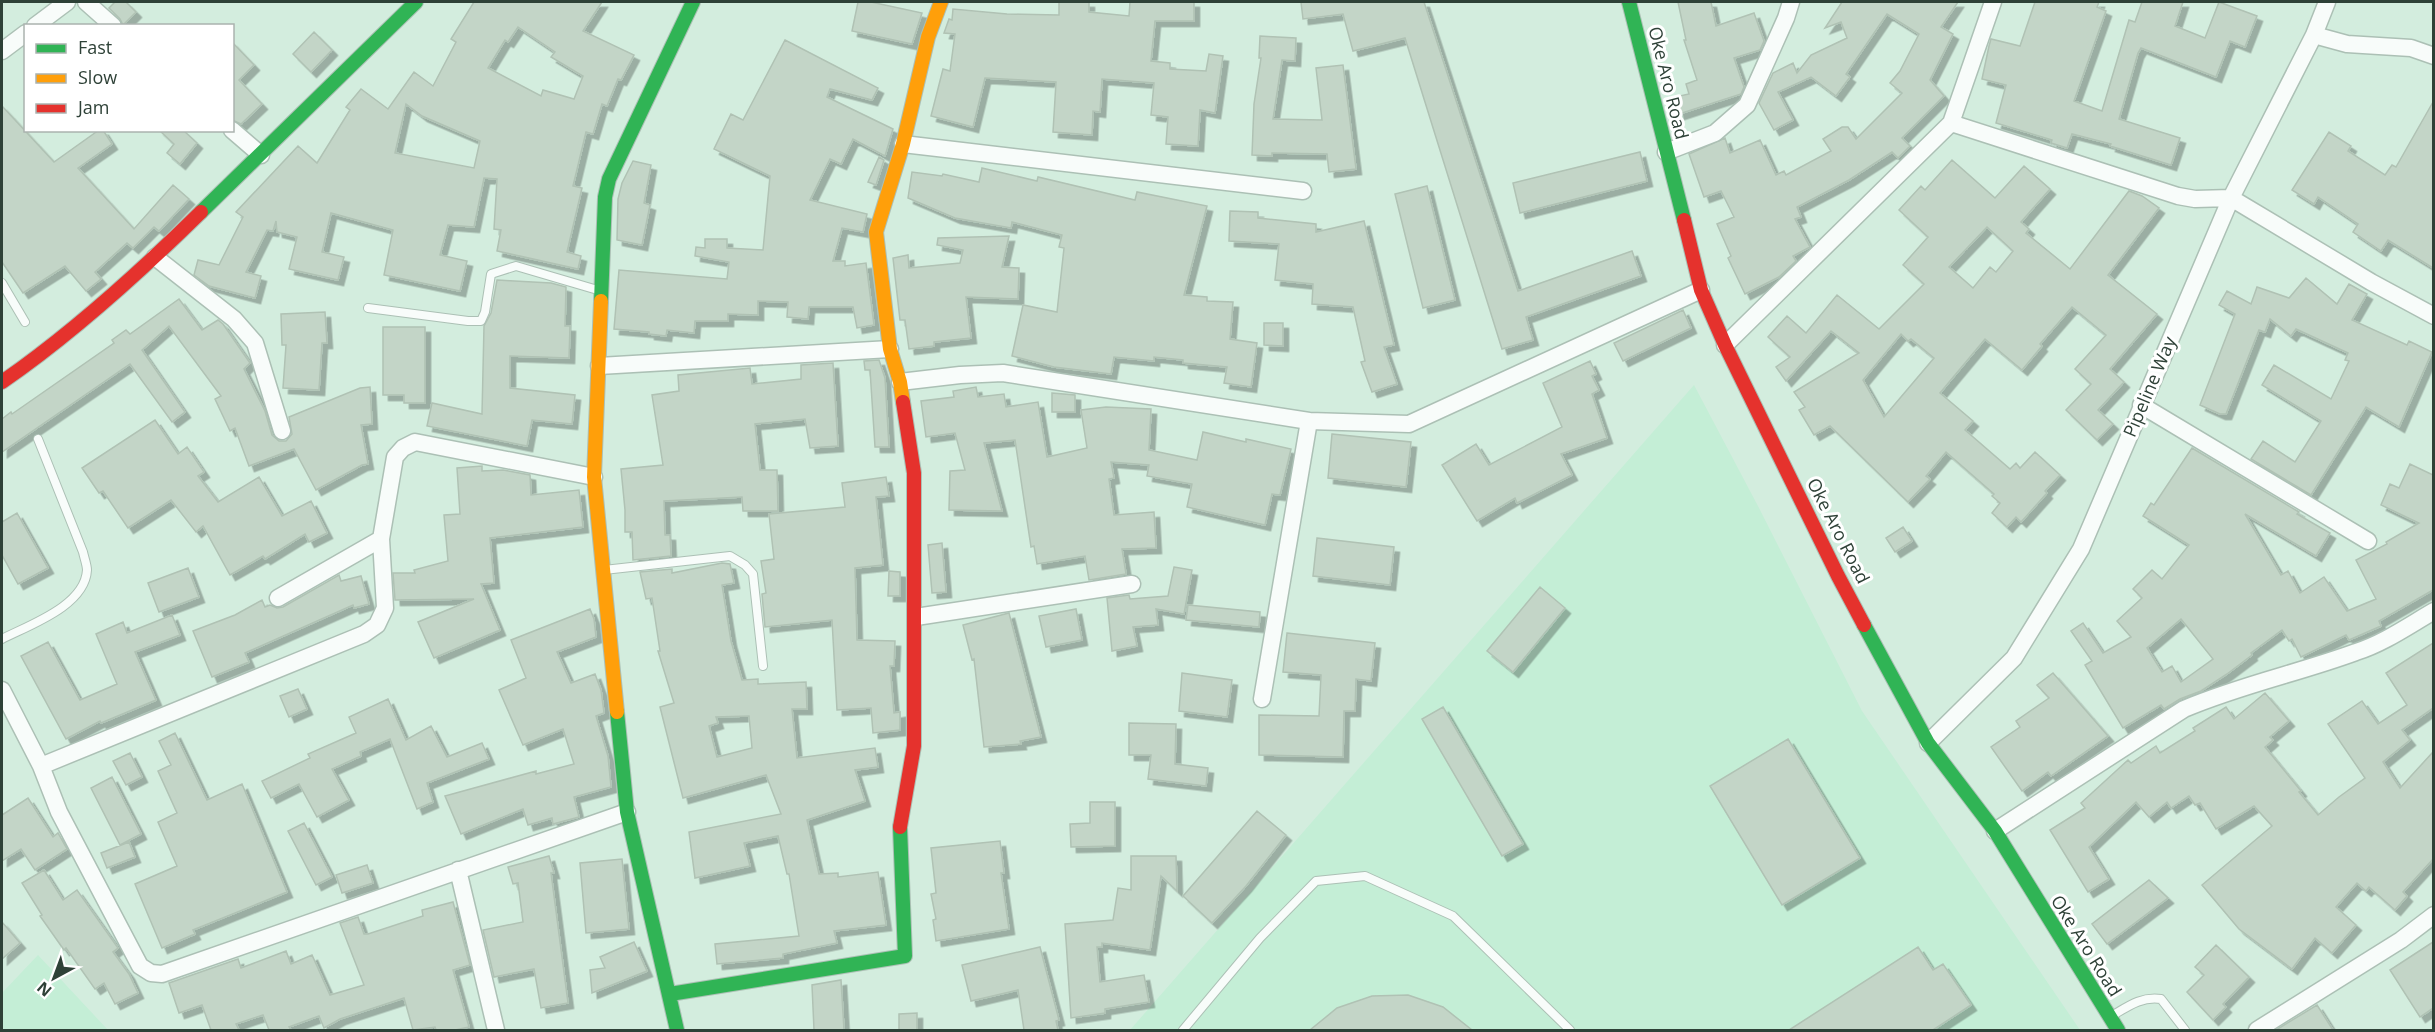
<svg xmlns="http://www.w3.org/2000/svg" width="2435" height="1032" viewBox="0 0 2435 1032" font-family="'Open Sans',sans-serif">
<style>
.built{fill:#c4eed6}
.building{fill:#c3d5c7;stroke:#b0c2b4;stroke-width:1.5;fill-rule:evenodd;filter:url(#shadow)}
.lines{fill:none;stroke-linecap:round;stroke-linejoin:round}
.lane-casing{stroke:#acc0b5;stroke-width:10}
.street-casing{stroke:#acc0b5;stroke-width:19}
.fast-casing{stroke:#acc0b5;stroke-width:16}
.slow-casing{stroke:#acc0b5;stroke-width:16}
.jam-casing{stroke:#acc0b5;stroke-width:16}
.lane{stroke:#f8fcfa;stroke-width:8}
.street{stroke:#f8fcfa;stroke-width:16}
.fast{stroke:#30b455;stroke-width:14}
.slow{stroke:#ff9f0a;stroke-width:14}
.jam{stroke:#e5322d;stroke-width:14}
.labels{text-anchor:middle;stroke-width:6;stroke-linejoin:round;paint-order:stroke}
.street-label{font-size:18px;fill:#2e4137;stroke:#fff}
</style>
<defs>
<filter id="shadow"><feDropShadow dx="5.5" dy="5.5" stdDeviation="0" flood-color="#0004"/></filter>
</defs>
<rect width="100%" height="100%" fill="#d3edde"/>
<path class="built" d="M1694,385L1759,508L1862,711L2080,1030H1130Z
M38,955L108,1030H2V993Z"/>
<path class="building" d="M115,2H126L136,12L123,25L120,19L109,8Z
M474,2H602L583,31L634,55L621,80L618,79L607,106L602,104L593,134L586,132L573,186L582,188L567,252L581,256L578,269L497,251L501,230L494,229L497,179L484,178L474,227L448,225L440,255L467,261L460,291L384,275L393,230L331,213L322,252L344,257L338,280L289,269L297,237L277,232L276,221L273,231L267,230L246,272L261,276L255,298L209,286L194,275L198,260L219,265L243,217L236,212L298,146L317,163L350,110L346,107L361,89L388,109L414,72L433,86L456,42L451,39ZM518,27L555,52L551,57L583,76L574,99L543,90L541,96L488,68L505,40L508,42ZM406,104L422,116L480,141L474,168L395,153Z
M858,2H871L922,13L912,44L852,31Z
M1059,2H1089V12L1129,16L1130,2H1194V21H1155L1151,61L1170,63V69L1206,71L1209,54L1223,56L1215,113L1200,110L1198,146L1166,144L1168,117L1151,115L1154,83L1102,79L1100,112L1093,111L1092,135L1053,132L1056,82L985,78L973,127L931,116L943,69L950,71L955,34L944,33L949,19L952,20L953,9L1007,14L1059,15Z
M1301,2H1424L1518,291L1632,251L1641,276L1526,317L1533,340L1502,349L1405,38L1353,51L1343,14L1303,19Z
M1678,2H1711L1716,26L1754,13L1764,41L1760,50L1734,58L1744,87L1741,94L1679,114L1675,97L1689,94L1686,84L1697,80L1684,40H1686Z
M1842,2H1958L1941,27L1953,34L1930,80L1944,96L1902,138L1910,146L1898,158L1892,152L1849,180L1797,207L1801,217L1795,219L1810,247L1793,256L1796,261L1779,277L1745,294L1728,258L1731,256L1717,224L1734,217L1721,191L1704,197L1689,154L1725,138L1730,153L1760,140L1776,175L1784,171L1786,175L1831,151L1823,139L1842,127H1848L1856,139L1902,93L1890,83L1900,71L1919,34L1887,14L1846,74L1850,77L1836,96L1811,77L1778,92L1793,120L1774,130L1759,103L1773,73L1793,63L1797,73L1811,55L1847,38L1841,22L1825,28Z
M2035,2H2099L2097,7L2106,11L2074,101L2102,111L2129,20L2135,22L2142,2H2183L2175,26L2205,38L2219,2L2257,16L2245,47L2230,41L2216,77L2141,48L2138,53L2119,119L2180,138L2171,165L2110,146L2111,144L2072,134L2067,148L2051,143L2052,140L1996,123L2006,85L1982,79L1989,46L1991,39L2020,46Z
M314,32L332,50L311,72L293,54Z
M1260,36L1296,38L1295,61L1282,60L1273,119L1322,120L1316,68L1343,65L1356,169L1329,172L1327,154L1272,153V156L1252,155L1254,104L1261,58H1259Z
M785,40L878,88L872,100L830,89L827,97L893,129L885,156L853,139L841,164L830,159L810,200L867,214L863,232L842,228L833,261H845V266L866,263L874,325L857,328L853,307H809L808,319L787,317L788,302L758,301V315L728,314V321H695L694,333L667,330L666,336L649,334V332L614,329L619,270L727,279L729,262L695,256L696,247L705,248V239H727V248L763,250L770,176L714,149L731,114L743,120Z
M232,42L254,65L239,80L262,104L241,124L232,120Z
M2433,102V268L2388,240L2381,251L2353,232L2358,224L2318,197L2314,204L2292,190L2329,132L2351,146L2348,151L2385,175L2392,165L2396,167Z
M2,106L54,162L99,130H103L112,144L78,168L134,229L173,185L189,199L159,231L154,227L133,248L127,243L95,272L101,279L86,291L65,266L23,293L2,262Z
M159,130H183L197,143L180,164L167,153L174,144Z
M1640,152L1647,181L1520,213L1513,183Z
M879,157L884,160L876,185L868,182Z
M1952,160L1995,198L2024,166L2050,189L2021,222L2029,229L2026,233L2070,269L2129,191L2142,196L2159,208L2108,275L2157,314L2110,369L2124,382L2098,410L2113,424L2097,440L2066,410L2091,384L2075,369L2106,335L2072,307L2040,344L2042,346L2022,370L1985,339L1940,393L1973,421L1965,430L2010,469L2016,463L2020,468L2035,452L2060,475L2045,491L2047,493L2021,522L2016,517L2007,527L1992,513L2000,503L1992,496L1994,494L1946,452L1926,476L1930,479L1908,502L1830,426L1814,435L1799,410L1805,407L1794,392L1859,353L1831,331L1786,381L1776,367L1790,357L1768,337L1787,316L1806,333L1837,295L1879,329L1924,284L1903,265L1928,237L1899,210L1921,186L1925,190ZM1987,227L2013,251L1996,272L1990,267L1973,288L1949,267ZM1901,334L1908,341L1911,339L1934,358L1884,417L1863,380Z
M633,161L651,165L644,203L650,205L642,245L617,240L618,199L622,183Z
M982,168L1037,181L1038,177L1135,200L1137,192L1207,206L1184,295L1207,297V301L1233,302L1230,339L1257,343L1251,387L1224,383L1227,367L1183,363V360L1154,357V361L1114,357L1111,374L1054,367L1012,356L1023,305L1057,312L1064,248L1059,247L1062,235L1012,222L1011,228L955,218L908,198L912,172L942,176L943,174L979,182Z
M1427,186L1455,300L1423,308L1395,194Z
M1230,211L1258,212V218L1316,224V232L1364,221L1394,345L1384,347L1397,384L1372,392L1361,362L1365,361L1353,307L1312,304L1313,284L1275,280L1279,244L1229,241Z
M1009,236L1002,267L1019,268L1018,299L966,297L971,338L934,342V346L909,349L905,320H900L893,258L908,255L909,268L960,263L963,250L937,245L938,238Z
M2306,278L2337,304L2349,284L2367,294L2352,320L2407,345L2409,341L2432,352L2399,427L2366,407L2311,495L2251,459L2263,441L2295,462L2321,421L2262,385L2274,365L2331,399L2349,361L2345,360L2348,353L2296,329L2291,336L2270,319L2265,332L2259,330L2226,414H2220L2200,405L2235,314L2219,305L2227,291L2251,304L2257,287L2289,298Z
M497,280L551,283L566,287L565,326H570L569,358L510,356V388L575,395L572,424L532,420L527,446L427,426L432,403L482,414L484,326L491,313Z
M179,299L202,330L218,320L223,324L250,363L244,369L265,411L272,435L279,441H286L292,434L289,417L360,388L370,387L372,424L361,425L368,464L362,465L316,490L294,449L249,466L235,428L230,431L215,399L221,396L169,326L142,350L185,412L172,422L130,364L2,452V419L11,412L12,414L114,343L112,340L126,330L130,334Z
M1683,310L1691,328L1623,361L1614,343Z
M325,312L327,343H322L319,390L283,388L286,345H282L281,314Z
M1264,323H1283V346L1264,345Z
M383,327H425V403H404V395H383Z
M879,360L885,378L889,447H875L870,370H865L864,361Z
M1590,361L1596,374L1592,376L1599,390L1592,394L1607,438L1561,454L1572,475L1517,503L1515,498L1477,521L1442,465L1476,444L1489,465L1562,427L1543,383Z
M833,363L838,446L810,448L805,419L755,424L760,470H777L778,511H743L742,497L664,501L665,535H670L671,556L633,560L632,532H625V510L621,469L663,465L652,395L679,391L678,375L750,368L752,384L801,379V365Z
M976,387L978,397L1004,394L1006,407L1038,402L1047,457L1087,448L1081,410L1106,407L1151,409L1149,450L1197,460L1203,432L1246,442V439L1291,449L1280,495L1272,494L1265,525L1187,507L1192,484L1147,476L1149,465L1111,462L1114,478L1109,479L1114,515L1154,512L1156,548L1122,549L1126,574L1089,580L1085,556L1037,564L1034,546L1031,547L1015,440L984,443L1002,511L949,510L950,471L965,470L955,433L926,437L921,401L954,397L953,391Z
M1052,393L1075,395V412H1052Z
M155,420L178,454L187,447L204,472L198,476L218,502L259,477L282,516L311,501L327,533L309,542L305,534L265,559L263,556L230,575L203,526L196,532L171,500L128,528L103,491L99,493L82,468Z
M1332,434L1411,442L1406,487L1328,478Z
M2192,448L2299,512L2297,514L2330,533L2316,556L2245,514L2281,575L2288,571L2300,593L2324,577L2347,611L2376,599L2356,560L2387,544L2386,542L2419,523L2381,505L2390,484L2399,488L2410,464L2433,475V590L2379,621L2381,626L2349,640L2346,635L2301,657L2292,639L2289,641L2282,630L2251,653L2252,655L2227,674L2201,691L2180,699L2164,709L2161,705L2123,728L2085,665L2092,661L2071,631L2083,623L2103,653L2131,637L2117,621L2142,598L2133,589L2152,570L2162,579L2189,545L2143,516L2151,503L2154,505ZM2181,619L2213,659L2181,682L2172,666L2162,672L2147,648Z
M482,466V471L503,470L530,475L531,495L579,490L583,527L490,538L494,583L481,584L500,630L434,658L418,622L474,599L395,600L393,573H415L414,570L448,561L444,515L460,514L457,468Z
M886,477L889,496L876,497L883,565L855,568L857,640L895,641L894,666H890L894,713L900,712V730L873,733L871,708L837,710L832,620L765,627L762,594L766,593L761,561L774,559L769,514L845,507L842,483Z
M17,513L48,568L18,584L2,555V522Z
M1903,527L1912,541L1895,552L1886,538Z
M1317,538L1394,547L1390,585L1313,576Z
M942,543L946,592L932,593L928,545Z
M722,563L730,564L734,583L722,585L731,641L742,680L758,679V684L806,682L807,709H792L797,758L875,748L878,767L855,770L865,801L807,820L819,874L838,873V877L878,872L886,925L834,931L837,943L783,954V958L717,964L715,944L799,936L789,874H787L778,836L744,843L750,866L695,878L689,832L781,814L766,775L683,798L660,707L674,703L658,651H660L652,598L646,599L640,572L672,569V573ZM749,716L752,748L717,757L709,726L718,723L716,717Z
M1174,567L1192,570L1184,614L1156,609L1158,625L1133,627L1137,646L1112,651L1107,598L1129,595L1130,599L1168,596Z
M188,568L199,597L159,612L148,583Z
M889,571L900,572V596H888Z
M339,575L341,581L361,576L369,604L354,608L353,605L245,653L249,662L212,677L193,631L235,615L262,600L265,607L270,605L277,608L283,607Z
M1540,587L1565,608L1513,672L1487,651Z
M1188,605L1260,612L1259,627L1186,620Z
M590,609L594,619L596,637L557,652L571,683L595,674L601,690L604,713L596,716L608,756L611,787L574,797L579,817L553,824L552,818L528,825L523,809L461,834L445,796L536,771V774L574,764L563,729L523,745L499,690L526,678L511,640Z
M1076,609L1082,640L1046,647L1039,616Z
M1009,613L1041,737L1020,741L1021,744L984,747L974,659L972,660L963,625Z
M172,615L180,635L135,652L156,700L101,723L100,721L66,739L21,656L48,642L80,700L117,684L96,634L123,622L127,633Z
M1287,633L1375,643L1371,681L1356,679L1355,711H1344L1343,757L1259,755V715L1319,716L1321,675L1283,672Z
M2433,643V708L2402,730L2410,740L2383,762L2400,788L2433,752V859L2403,892L2407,896L2395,910L2369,887L2366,891L2357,883L2336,907L2356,925L2332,953L2315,938L2292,969L2239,929L2202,885L2272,826L2254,806L2216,829L2200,803L2195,805L2189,796L2171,808L2167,802L2149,817L2136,802L2089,847L2109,879L2088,892L2050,830L2085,808L2081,803L2128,760L2131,763L2156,746L2160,753L2195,731L2193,728L2226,707L2234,719L2265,693L2289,721L2270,737L2273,740L2265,747L2301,791L2299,792L2318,815L2339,797L2365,778L2328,724L2362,701L2378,724L2407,705L2386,673Z
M1182,673L1232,680L1227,717L1179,711Z
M2053,673L2108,736L2051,776L2048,772L2022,791L1991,747L2020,727L2016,721L2049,698L2037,685Z
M298,689L307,709L289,717L280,696Z
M388,699L406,740L431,726L447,757L482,743L489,759L427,783L433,802L417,809L390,739L360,752L361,756L332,769L349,800L317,817L299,784L271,798L262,781L310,758L308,754L356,733L349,717Z
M1443,707L1523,844L1502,856L1422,719Z
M1129,723L1176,724L1175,764L1208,768L1206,786L1148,779L1151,755H1129Z
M175,733L207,800L242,784L287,892L193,930L195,934L162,948L135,884L177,866L158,822L177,813L158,771L171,765L159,741Z
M1788,739L1860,858L1782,905L1710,786Z
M130,753L142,777L126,785L113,761Z
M112,777L141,834L120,845L91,788Z
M28,798L53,837L58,833L67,849L35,870L21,849L2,861V815Z
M1090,802H1115V846L1071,847L1070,824L1090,823Z
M1257,811L1286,835L1246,886L1212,923L1183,896Z
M304,823L332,877L316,885L288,831Z
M1000,841L1004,873H1001L1009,929L936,941L933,920L936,919L931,894L936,893L931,848Z
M129,842L135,857L107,868L101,853Z
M549,856L554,873H551L568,1003L541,1008L534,969L494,977L483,930L523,922L518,883L513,884L508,867Z
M1131,856H1176L1177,891L1161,876L1150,950L1102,943V947H1097L1100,982L1144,975L1149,1002L1105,1009V1013L1071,1018L1065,924L1113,920L1118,888L1131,890Z
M622,859L629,929L586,933L580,863Z
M367,865L373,883L342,893L336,875Z
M44,870L63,900L77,890L118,948L113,952L129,974L138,993L115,1004L104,983L95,989L66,948L64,950L40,916L42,915L22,883Z
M2149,880L2168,898L2107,944L2092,924Z
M453,902L470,965L453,970L469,1027L455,1030H436L435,1027L413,1030L404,998L340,1019L324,1028L319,1016L289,1027L291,1030H269L263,1015L236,1024L239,1030H211L202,1005L179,1013L169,983L238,959L241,968L286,951L291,964L312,955L330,995L364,985L340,923L358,917L364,934H368L423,916L422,910Z
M2,922L20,943L2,959Z
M634,942L647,971L592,993L590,970L605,968L600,957Z
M2433,942V1008L2420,1017L2390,970Z
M2216,945L2249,977L2223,1004L2226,1007L2213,1020L2187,992L2204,975L2195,967Z
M1040,947L1059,1020L1056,1021L1058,1030H1024L1018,990L971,1001L962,965Z
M1918,947L1933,970L1943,964L1971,1005L1933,1030H1789Z
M841,980L844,1030H814L812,985Z
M1408,995L1443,1007L1472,1030H1310L1337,1008L1372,996Z
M2317,1005L2333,1030H2276Z
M917,1013V1030H899V1014Z"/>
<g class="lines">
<defs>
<path id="lane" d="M2,283L25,322
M368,308L468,321H481L485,312L491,274L516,266L601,291
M604,570L730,556L745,565L753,574L763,666
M2,639C29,625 85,606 87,570C87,565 84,557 83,552L38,439
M2110,1017C2127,1007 2141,996 2161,999L2185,1030
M1183,1030L1260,938L1316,881L1365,876L1453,916L1570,1030"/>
<path id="street" d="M86,2L113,26
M35,26L67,2
M2314,35L2347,44L2411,48L2434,56
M2,51L26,33
M1951,123L2178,196L2195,199L2231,198L2371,282L2434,316
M232,130L261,155
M903,144L1303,191
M1666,152L1715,133L1747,105L1786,18L1791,2
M155,257L234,319L255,343L282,431
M1725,345L1951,123L1993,2
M599,366L890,349
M900,382L960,375L1003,373L1309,421L1409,424L1701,290
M2141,405L2368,541
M278,598L381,539
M916,617L1132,584
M2,690L41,766L59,812L140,966L151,973L162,974L627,812
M1262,699L1309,421
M1928,743L2014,658L2081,549L2231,198L2314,35L2327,2
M41,766L364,634L377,625L385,608L381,539L395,457L403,448L415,442L594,477
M1995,831L2184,709C2240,685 2299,673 2356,652C2384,643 2408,626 2434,611
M458,870L496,1030
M2257,1030L2401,940L2434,915"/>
<path id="fast" d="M1629,2L1684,220
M201,212L416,2
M601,301L605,197L609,179L693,2
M1864,625L1928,743L1995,831L2118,1030
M617,712L627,812L677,1030
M670,994L905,956L900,827"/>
<path id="slow" d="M601,301L594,477L617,712
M903,402L900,382L890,349L876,232L903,144L928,37L941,2"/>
<path id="jam" d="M1684,220L1701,290L1725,345L1838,576L1864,625
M2,382C73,333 139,273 201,212
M900,827L914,746V473L903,402"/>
</defs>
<use href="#lane" class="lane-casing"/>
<use href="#street" class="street-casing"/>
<use href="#fast" class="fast-casing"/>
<use href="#slow" class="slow-casing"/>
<use href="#jam" class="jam-casing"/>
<use href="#lane" class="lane"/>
<use href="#street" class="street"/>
<use href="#fast" class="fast"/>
<use href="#slow" class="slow"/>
<use href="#jam" class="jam"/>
</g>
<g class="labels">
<g class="street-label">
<text transform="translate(1668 83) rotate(76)" y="6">Oke Aro Road</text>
<text transform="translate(2150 387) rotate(-67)" y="6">Pipeline Way</text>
<text transform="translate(1838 531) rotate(63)" y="6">Oke Aro Road</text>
<text transform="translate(2086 946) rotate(58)" y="6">Oke Aro Road</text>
</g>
</g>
<rect width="2435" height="1032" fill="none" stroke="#2e4137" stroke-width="6"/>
<rect x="24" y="24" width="210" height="108" fill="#ffffff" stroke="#abb3af" stroke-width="1.5"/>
<rect x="36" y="44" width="30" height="9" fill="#30b455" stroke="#abb3af" stroke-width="1.5"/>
<text x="78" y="54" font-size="18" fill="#2e4137">Fast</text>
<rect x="36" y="74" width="30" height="9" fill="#ff9f0a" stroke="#abb3af" stroke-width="1.5"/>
<text x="78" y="84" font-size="18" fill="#2e4137">Slow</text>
<rect x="36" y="104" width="30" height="9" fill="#e5322d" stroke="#abb3af" stroke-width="1.5"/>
<text x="78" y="114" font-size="18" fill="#2e4137">Jam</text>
<g transform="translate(54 978) rotate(221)" stroke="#ffffff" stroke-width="4.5" paint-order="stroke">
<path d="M0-4.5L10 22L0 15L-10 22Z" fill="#2e4137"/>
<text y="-9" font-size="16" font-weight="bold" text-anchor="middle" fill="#2e4137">N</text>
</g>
</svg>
